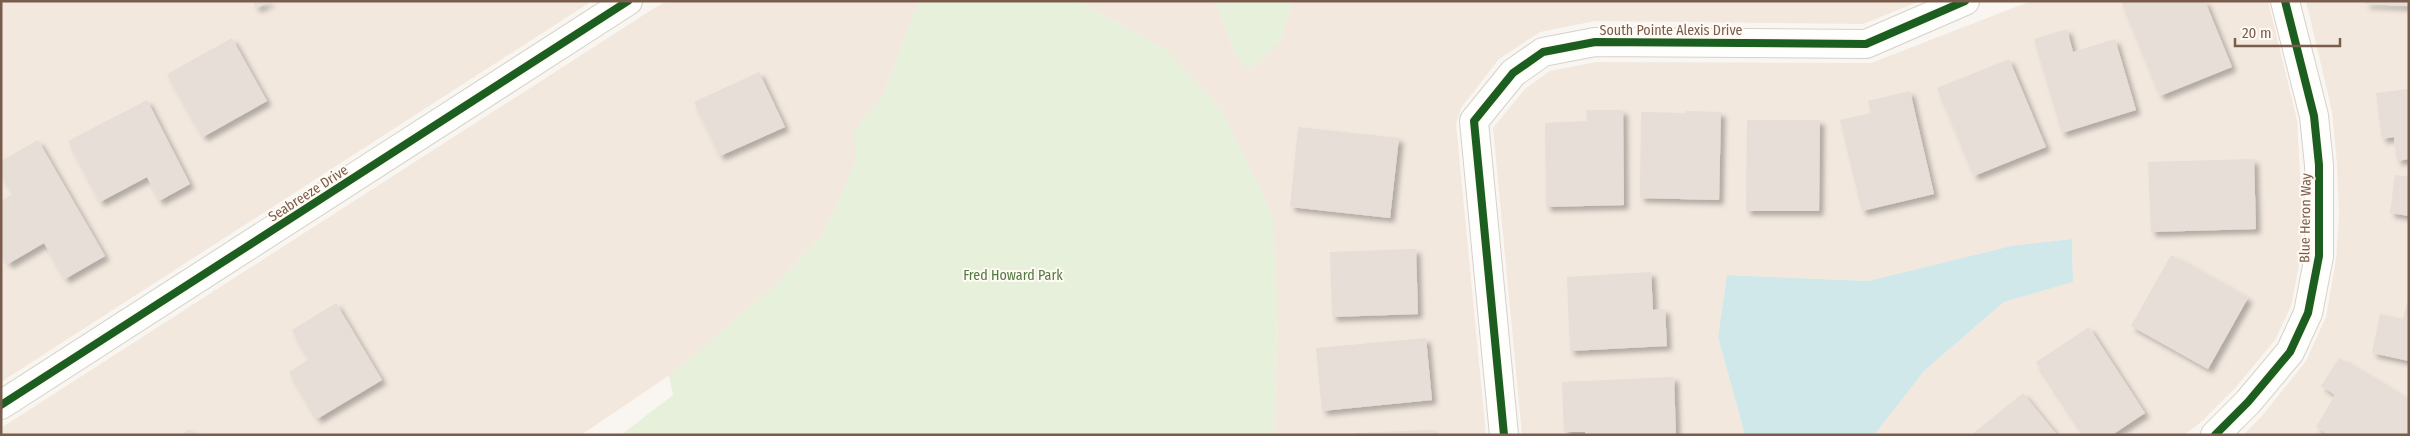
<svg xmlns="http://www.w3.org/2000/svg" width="2410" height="436" viewBox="0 0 2410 436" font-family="'Fira Sans Condensed',sans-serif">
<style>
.residential{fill:#f2e8de}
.green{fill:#e7f0db}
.water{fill:#d0e8ea}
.building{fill:#e6ded7;filter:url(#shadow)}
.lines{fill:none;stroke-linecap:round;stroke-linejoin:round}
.minor-casing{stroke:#d7d1cb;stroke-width:30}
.minor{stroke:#fefefd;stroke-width:28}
.cycleway-casing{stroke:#fffaf3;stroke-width:11}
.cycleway{stroke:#1b5e20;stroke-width:8}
.labels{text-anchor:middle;stroke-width:4;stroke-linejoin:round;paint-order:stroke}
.street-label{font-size:14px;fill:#7a5c4d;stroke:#fffaf3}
.park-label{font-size:14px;fill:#537a41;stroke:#fffaf3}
</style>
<defs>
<filter id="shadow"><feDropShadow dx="4.5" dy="4.5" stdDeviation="2.5" flood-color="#0004"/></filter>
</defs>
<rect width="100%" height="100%" fill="#f9f5f0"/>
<path class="residential" d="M3,1H592L1,382V3Z
M668,1H919L883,95L855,131L856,162L823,235L771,289L683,366L581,435H1V428L656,7Z
M1077,1H1215L1236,56L1279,43L1293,1H1920L1863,24L1595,21L1540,32L1499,59L1461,108L1456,124L1486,435H1274L1278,318L1168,51Z
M2031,1H2268L2297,120L2302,216L2301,254L2291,306L2275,340L2236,387L2201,422L2184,435H1874L1925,370L2004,302L2073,282L2072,239L2011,246L1868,281L1727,275L1718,337L1745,435H1522L1493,128L1525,89L1550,71L1596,62L1871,63Z
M2306,1H2409V435H2243L2262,416L2306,361L2326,317L2336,260L2339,215L2337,164L2332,111Z"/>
<path class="green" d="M919,1H1077L1168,51L1221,110L1273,215L1278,318L1274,435H621L673,395L669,376L771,289L823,235L856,162L854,131L883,95Z
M1215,1H1293L1279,43L1249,70L1236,56Z"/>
<path class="water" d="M2072,239L2073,282L2004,302L1925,370L1874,435H1745L1718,337L1727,275L1868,281L2011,246Z"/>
<path class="building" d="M253,1H272L256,8Z
M2121,1H2158L2159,4L2165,1H2205L2232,67L2160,96Z
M2365,1H2409V6L2365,4Z
M2067,29L2073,52L2115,39L2136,110L2062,133L2034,39Z
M232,38L267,101L203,137L167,74Z
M2009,59L2046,147L1974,176L1937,88Z
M759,72L785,127L720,156L694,102Z
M2409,89V159L2397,161L2394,137L2382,139L2376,93Z
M1910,91L1934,194L1862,211L1840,120L1871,113L1868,101Z
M147,100L190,184L159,201L147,177L100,202L68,141Z
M1586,110H1623L1624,205L1546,207L1545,123L1587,121Z
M1686,111L1721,112L1719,200L1640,198L1641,112L1686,113Z
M1747,120H1820L1819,211H1746Z
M1298,127L1399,138L1390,218L1290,207Z
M38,140L105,256L65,279L44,243L8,264L1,253V201L13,194L1,174V161Z
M2254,159L2256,229L2151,232L2148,162Z
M2395,175L2409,177V216L2390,213Z
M1416,249L1418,314L1332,317L1330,252Z
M2171,255L2248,298L2208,369L2131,326Z
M1651,272L1653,310L1665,309L1667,346L1570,351L1567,277Z
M2409,295V361L2372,353L2380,314L2403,319Z
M336,303L382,380L317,419L289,372L309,359L292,330Z
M2089,327L2145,413L2112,435H2084L2036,362Z
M1426,338L1432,400L1322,411L1316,348Z
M2339,358L2409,400V435H2328L2316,427L2335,395L2321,386Z
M1674,377L1676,435H1585V432H1564L1562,382Z
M2023,393L2057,435H1971Z
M190,429L194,435H179Z
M1434,430V435H1354V433Z"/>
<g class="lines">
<defs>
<path id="minor" d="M1,405L628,1
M1504,435L1474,121L1513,73L1543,52L1595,42L1866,44L1965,1
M2215,435L2248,402L2290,352L2308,313L2319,256V165L2314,116L2285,1"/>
</defs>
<use href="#minor" class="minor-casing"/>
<use href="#minor" class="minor"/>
<defs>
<path id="cycleway" d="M1,405L628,1
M1504,435L1474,121L1513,73L1543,52L1595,42L1866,44L1965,1
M2215,435L2248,402L2290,352L2308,313L2319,256V165L2314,116L2285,1"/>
</defs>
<use href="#cycleway" class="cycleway-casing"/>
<use href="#cycleway" class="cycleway"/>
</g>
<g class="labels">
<g class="street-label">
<text x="1671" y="35">South Pointe Alexis Drive</text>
<text transform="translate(308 193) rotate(-33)" y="5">Seabreeze Drive</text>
<text transform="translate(2305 218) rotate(-89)" y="5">Blue Heron Way</text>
</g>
<g class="park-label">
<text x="1013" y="280">Fred Howard Park</text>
</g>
</g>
<rect width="2410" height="436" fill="none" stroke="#7a5c4d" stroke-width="5"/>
<path d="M2235 38v8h105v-8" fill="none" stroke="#7a5c4d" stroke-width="2.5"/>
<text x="2242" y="38" font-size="15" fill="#7a5c4d" stroke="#fffaf3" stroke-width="4" paint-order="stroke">20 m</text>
</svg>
